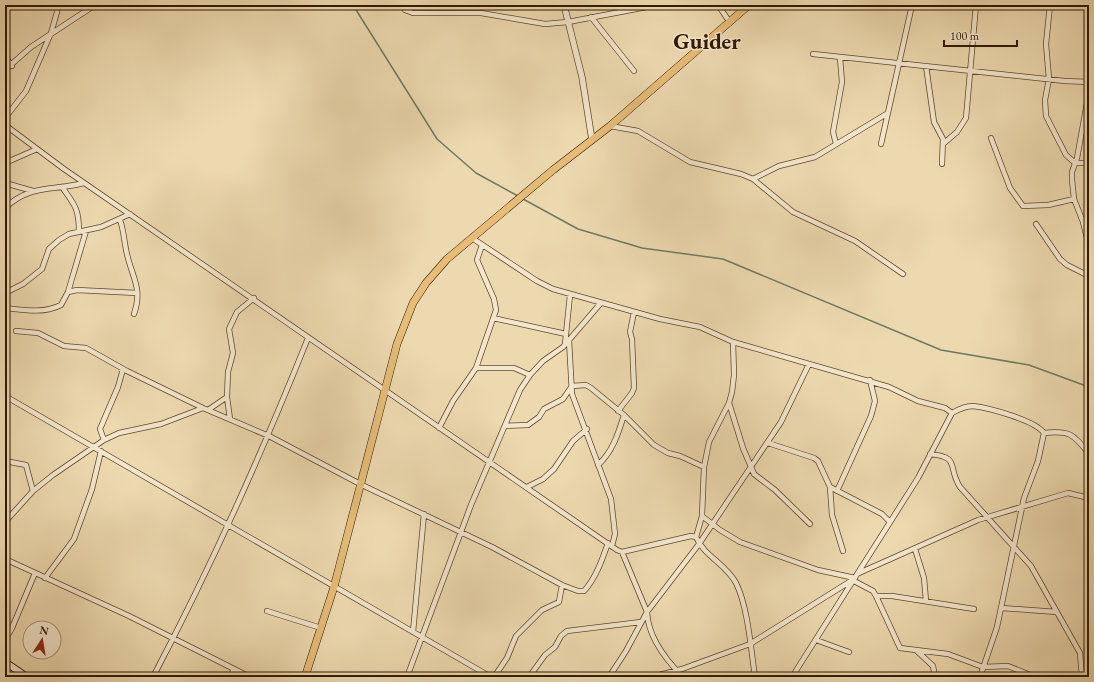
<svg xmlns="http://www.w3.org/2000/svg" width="1094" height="682" viewBox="0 0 1094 682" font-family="'EB Garamond',serif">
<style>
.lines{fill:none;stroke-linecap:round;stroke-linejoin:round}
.stream{stroke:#707a63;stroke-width:1.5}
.minor-casing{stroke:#5f492c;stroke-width:6}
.tertiary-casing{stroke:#5f492c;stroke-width:7}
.secondary-casing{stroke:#301900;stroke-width:8}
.primary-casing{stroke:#301900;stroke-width:8}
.minor{stroke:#f3e6cc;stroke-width:4.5}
.tertiary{stroke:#f3e6cc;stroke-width:5.5}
.secondary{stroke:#f3e6cc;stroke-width:6}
.primary{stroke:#e6bc78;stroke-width:7}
.labels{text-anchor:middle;stroke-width:3;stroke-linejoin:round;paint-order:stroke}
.town-label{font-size:23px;font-weight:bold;fill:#301900;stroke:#f3e6cc}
</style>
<rect width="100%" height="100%" fill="#edd9b0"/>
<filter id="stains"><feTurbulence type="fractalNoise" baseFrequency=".005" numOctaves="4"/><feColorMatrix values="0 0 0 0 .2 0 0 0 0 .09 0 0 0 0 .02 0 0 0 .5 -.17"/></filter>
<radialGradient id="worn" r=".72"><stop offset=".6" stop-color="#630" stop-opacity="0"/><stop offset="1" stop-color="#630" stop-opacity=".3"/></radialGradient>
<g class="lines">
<path class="stream" d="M353,5L437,139L476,173L518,196
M523,199L578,229L642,248L723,259L941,350L1029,365L1089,387"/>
<defs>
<path id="minor" d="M402,5L405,10L413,13H481L545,24L568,22L657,5
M718,5L729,21
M1050,5L1046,44L1049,79L1045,100L1046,116L1066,155L1075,163H1089
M591,17L634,71
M813,54L1065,81L1089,82
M5,56L12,66
M926,66L934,122L943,139L942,164
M5,70L31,47L95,5
M1089,92L1077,158L1072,172V180L1074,199L1083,222L1089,246
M5,118L26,91L51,33L57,12V5
M5,125L64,169L617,550L622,552L691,536L696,537C704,556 726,564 736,583C748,607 751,650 755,677
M610,126L638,131L690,162L741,174L753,179L793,212L855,241L903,274
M991,138L1010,188L1023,206L1048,205L1074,199
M836,144L833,132L842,82L840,58
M881,144L912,5
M943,144L957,132L966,118L976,5
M5,163L37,149
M753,179L779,166L815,157L888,113
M5,183L33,191
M62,187C75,205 79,209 79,232
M5,208C30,184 53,191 84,183
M120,220C124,231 124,242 127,254C132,277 143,289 134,314
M1036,224L1060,259L1067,265L1089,276
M472,238L537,281L553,289L660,319L700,327L733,342L889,387L918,401L945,408L952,413L918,478L792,677
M68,292L77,290L137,293
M5,293L23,284L42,269L49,249L59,240L69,234L101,227L130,214
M5,308C24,310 43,314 61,305L68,292L86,231
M493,318L566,334
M16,331L38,333L64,346L86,348L127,371L203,408L269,436L362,485L492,547L562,585L578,591H584C596,578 602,560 608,543
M569,340L572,394L611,499L615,534L612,546
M565,344L570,295
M476,368H514L530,375
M5,396L491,677
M729,403L743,448L754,474L775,490L810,524
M208,410L227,397
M618,411L632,393L634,388L632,339L630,332L634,312
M952,413C959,409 965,406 973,406C989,408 1035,420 1044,433L1038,461L1024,498L997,627L980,677
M230,419L227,397L228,372L233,353L229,329L237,312L254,298
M505,426L528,425L539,417L544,409L563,399L572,386L586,385L591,388L624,415L654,445L668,453L680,456L704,467
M439,428L453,401L476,368L496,310L494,299L477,260L482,245
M1044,433C1069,430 1074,434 1089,454
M104,440L100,429L118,387L123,369
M768,443L814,458L818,461L830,487L882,514L890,522
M930,454C961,457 947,467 960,487L1031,566L1080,653L1082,677
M5,461L26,465L33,491
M598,465C613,451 618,434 624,415
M527,487L543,479L554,469L573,441L587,429
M830,487L832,515L843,551
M837,491L871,416L875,401L870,380
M702,516L720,530L740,542L818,570L855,578
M5,522L33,491L53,475L104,440L119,433L161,424L203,408
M696,537L702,516L704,467L709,442L729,403L732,392L734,375L733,342
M915,549L924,578L926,601
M622,552L647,612C648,636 666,660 683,677
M5,559L129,616L250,677
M859,573L978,520L1068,493L1089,498
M45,578L74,539L92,489L101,451
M854,581L873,591L876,596L900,648L948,654L983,667L1008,666L1035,677
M876,596H892L974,609
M1002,608L1057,612
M267,611L321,628
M413,632L424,514
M5,640L12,628L35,573
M816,640L849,652
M917,651L933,666L935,677
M153,677C211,567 262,453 308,338
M230,677L234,669
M407,677L471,505L520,390L530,375L543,361L563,347L600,304
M494,677L507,658L516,636L542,610L559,602L562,585
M529,677L545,655L555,647L561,636L567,631L641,622
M609,677L626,651L647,612L699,544L781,422L809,364
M652,677L682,669L750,644L854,579"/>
<path id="tertiary" d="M564,5L582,77L592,140"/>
<path id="secondary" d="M5,662L27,677"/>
<path id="primary" d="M305,677L334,587L397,344L413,303L426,283L447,259L472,238L553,170L610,126L749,5"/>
</defs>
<use href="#minor" class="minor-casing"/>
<use href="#tertiary" class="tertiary-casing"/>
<use href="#secondary" class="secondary-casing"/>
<use href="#primary" class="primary-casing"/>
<use href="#minor" class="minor"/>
<use href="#tertiary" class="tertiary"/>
<use href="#secondary" class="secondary"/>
<use href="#primary" class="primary"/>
</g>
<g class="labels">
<g class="town-label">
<text x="707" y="49">Guider</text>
</g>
</g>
<rect width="1094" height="682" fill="none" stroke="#edd9b0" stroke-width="20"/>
<rect x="6" y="6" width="1082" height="670" fill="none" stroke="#301900" stroke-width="2"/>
<rect x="10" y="10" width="1074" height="662" fill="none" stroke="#301900"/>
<g transform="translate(42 640) rotate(12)"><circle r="19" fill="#f3e6cc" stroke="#a5947a"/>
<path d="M0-3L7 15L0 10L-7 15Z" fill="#8f2418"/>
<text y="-6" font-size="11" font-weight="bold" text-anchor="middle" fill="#301900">N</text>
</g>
<path d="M944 40v6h73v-6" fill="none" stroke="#301900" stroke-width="2"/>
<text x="950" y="40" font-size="12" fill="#301900" stroke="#f3e6cc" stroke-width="3" paint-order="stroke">100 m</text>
<rect width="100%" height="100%" filter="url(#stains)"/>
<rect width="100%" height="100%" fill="url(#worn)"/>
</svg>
